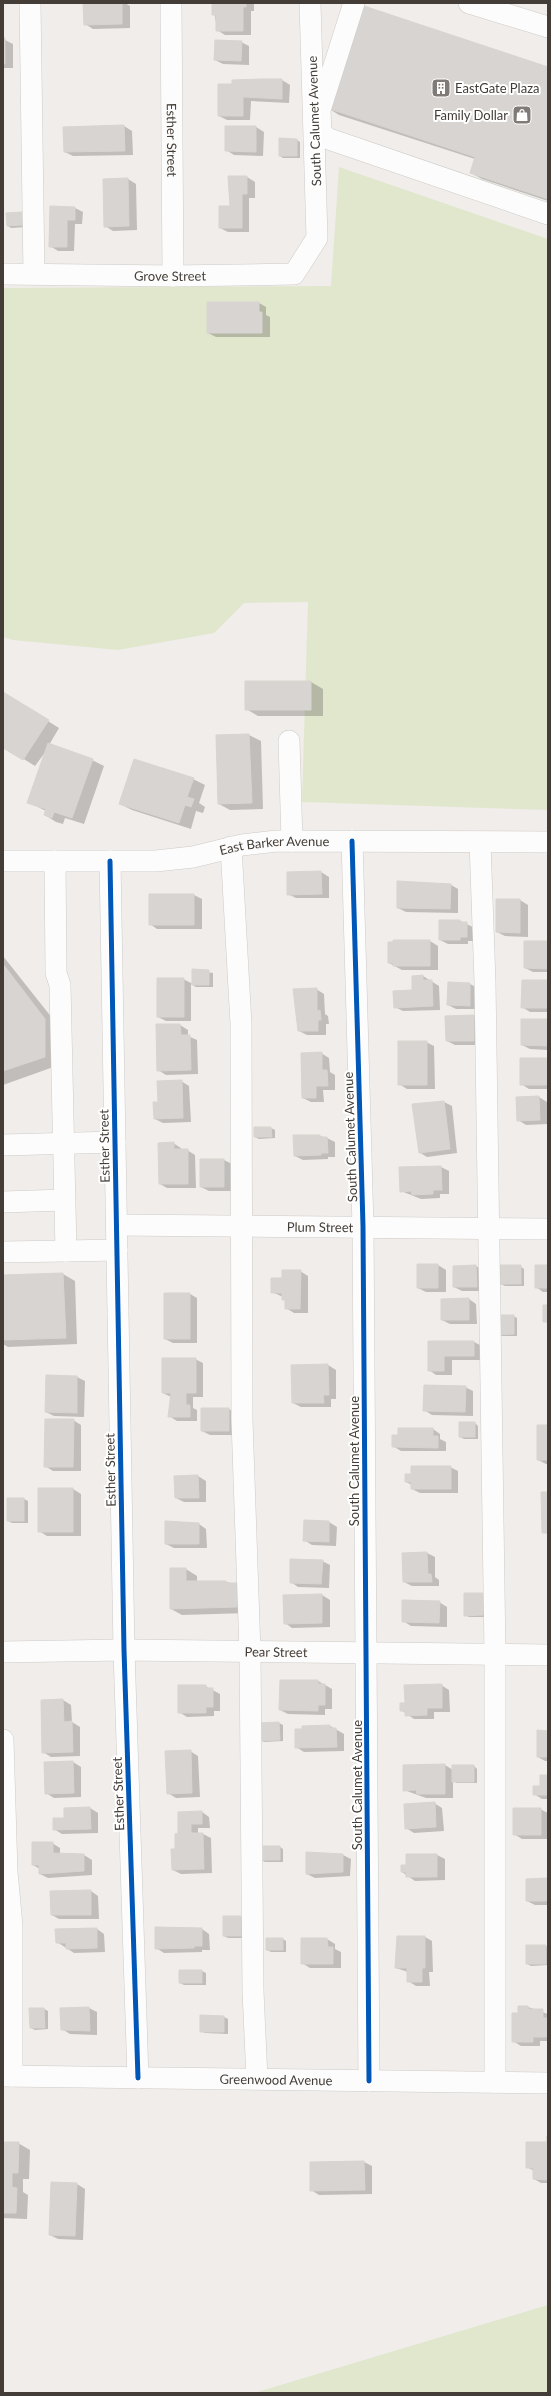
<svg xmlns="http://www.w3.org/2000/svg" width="551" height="2396" viewBox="0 0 551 2396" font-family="Lato,sans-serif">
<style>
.green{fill:#e1e7cd}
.shadow{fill:#0003}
.building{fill:#d8d4d1;stroke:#d8d4d0}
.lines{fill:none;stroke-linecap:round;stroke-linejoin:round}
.minor-casing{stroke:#cdcbc8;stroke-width:22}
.minor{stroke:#fdfcfc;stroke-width:21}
.cycleway-casing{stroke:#fff;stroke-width:8}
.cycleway{stroke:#0057b8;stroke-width:5}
.labels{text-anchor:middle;stroke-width:4;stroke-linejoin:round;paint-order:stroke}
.poi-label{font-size:13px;fill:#443d37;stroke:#fff;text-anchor:start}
.street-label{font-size:13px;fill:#443d37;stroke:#fff}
</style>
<rect width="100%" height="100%" fill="#f0edea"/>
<path class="green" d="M339,167L548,239V810L302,802L308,602L244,603L214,633L118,650L13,640L3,637V288L331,286Z
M548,2305V2393H254Z"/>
<path class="shadow" d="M84,3H125L130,6V28L93,29L85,24Z
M213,3L254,4V11H251V35H225L217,30Z
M3,39L13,44V68H3Z
M241,42L249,46V65L223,64L215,60Z
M548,68V201L482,179L471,173L475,159L339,115L328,108Z
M282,80L290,85L289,103L251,101L250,120H227L219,116L233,85Z
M124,126L132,131L133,155L73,156L65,152L64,128Z
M256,127L264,132L263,156L234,155L226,150Z
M297,140L300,142V158H283L280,156Z
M247,177L255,182V198H249V232H228L220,228Z
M128,179L136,184L137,230L113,231L105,226Z
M75,208L83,212L82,224H75L74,251H58L50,246Z
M21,213L25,215L26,227L11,228L8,226Z
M259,303L266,307V315L270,317V337H216L208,333Z
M246,682H311L323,689V716H258L246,709Z
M3,693L59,728L49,745L92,760L104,766L84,824L65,818L63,824L56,822L45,815L46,811L28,802L46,751L35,766L3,746Z
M249,735L261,741L263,809L230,810L219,804L217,736Z
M193,779L205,785L199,803L205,807L203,813L196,811L191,829L132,810L120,804Z
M321,872L329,877V898H296L288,894Z
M451,885L458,889V913L406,912L398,908Z
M194,895L202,899V929H157L150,924Z
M497,900H520L528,905V937L505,936L497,932Z
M460,921L475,928V941H468V944H448L440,940Z
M394,941H430L438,946V970H402L389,963Z
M548,942V972H533L525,968Z
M3,956L60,1028L59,1065L3,1085Z
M193,970L213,973V987H196L191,984V1021H166L158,1017L183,979L193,984Z
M423,976L439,986L440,1010L403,1011L395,1007L414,991Z
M548,981V1012H530L522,1007Z
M470,984L478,988L477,1009H456L448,1005Z
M316,989L324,994L325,1014L328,1016L329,1024H326V1035H307L299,1031L294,990Z
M473,1016L481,1021L482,1045H455L447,1041Z
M548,1020V1050L530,1049L522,1045Z
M180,1025L188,1030V1036L197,1040L198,1074L166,1075L158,1070Z
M426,1042L434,1046L435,1089H407L399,1084Z
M321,1053L329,1058L330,1072L335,1075V1090H323L324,1102H311L303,1098Z
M548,1059V1089H529L521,1084Z
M181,1081L189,1086L191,1122L163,1123L155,1119L159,1103Z
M539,1097L547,1102L548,1124L526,1125L518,1120L517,1098Z
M444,1102L452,1106L457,1153L427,1157L419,1152Z
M255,1128H271L275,1130V1138L259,1139L255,1137Z
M294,1136H320L327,1138L335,1142V1157H328V1159L303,1160L295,1156Z
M173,1143L181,1148V1150H187L195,1155L196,1188H167L160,1184Z
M224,1160L232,1164V1191H209L201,1187Z
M441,1167L449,1171V1194H440V1198L421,1199L401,1191Z
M438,1265L446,1270V1292H426L418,1288Z
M476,1266L484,1271V1291H462L454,1287Z
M520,1266L524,1269V1286H505L501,1284Z
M548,1266V1292H543L536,1287Z
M300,1271L308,1276V1313H294L286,1308V1302L283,1297L272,1292L283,1279Z
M63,1274L75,1281L77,1344L8,1347L3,1344V1276Z
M190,1294L197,1298V1343H173L165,1339Z
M469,1299L476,1304L477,1324H450L442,1320Z
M513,1316L517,1318V1336H502L498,1334Z
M429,1342H474L482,1346V1360H452V1375H436L429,1370Z
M195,1359L203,1363V1397H193V1408L197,1410V1421H177L169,1416L171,1397L163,1393Z
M328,1365L336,1370V1399H331V1407H301L293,1403Z
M77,1377L85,1381L84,1417L54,1416L46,1412Z
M465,1387L473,1391V1416L432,1415L424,1410Z
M229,1409L237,1414V1435H210L202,1431Z
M73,1420L81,1425V1471H53L45,1466Z
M475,1423L478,1426V1439H464L460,1437Z
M548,1426V1464H546L538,1460Z
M433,1429L440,1434V1439L446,1442V1451H401L393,1446L399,1436Z
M450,1467L458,1471V1493H420L412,1489V1485L406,1482Z
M198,1476L206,1481V1502H184L176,1498L175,1477Z
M39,1489H73L81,1494V1536H47L39,1531Z
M8,1499H24L28,1501V1523H12L8,1521Z
M329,1522L337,1527L336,1546L312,1545L304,1540Z
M199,1524L206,1529L207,1548H174L166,1544Z
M427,1553L435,1557V1577L439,1580V1586H412L404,1582L403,1554Z
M322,1561L330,1565L329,1588L298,1587L291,1582Z
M186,1569L197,1576V1582H226L236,1584L248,1591V1613L182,1615L171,1609Z
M482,1594L486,1596V1617H469L465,1615Z
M322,1595L330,1600V1627L292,1628L285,1623Z
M439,1602L447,1607V1627L411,1626L403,1621Z
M318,1681L332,1689V1709H325V1715L288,1714L280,1710Z
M441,1685L449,1690L450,1712H434V1719H414L401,1710L406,1704Z
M205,1686L220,1694V1711H214V1716L187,1717L179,1712Z
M63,1700L71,1705L72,1722L80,1727V1756L51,1757L43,1752L42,1701Z
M279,1723L283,1725V1741L264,1742L261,1740Z
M330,1726L344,1734V1751L304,1752L296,1747Z
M548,1732V1761H545L538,1757Z
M190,1751L198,1756L200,1797L176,1798L168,1793Z
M73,1762L81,1767V1797L54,1798L46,1793Z
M445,1765L453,1770L474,1766L477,1769V1783H457L453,1781V1798H426L404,1790Z
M548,1777V1799H542L534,1794Z
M434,1803L442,1808L444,1831L414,1833L406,1828Z
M90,1808L98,1813V1833L62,1834L54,1829L65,1819Z
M540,1809L548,1813V1839H522L514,1834Z
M202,1812L209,1817L210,1828H198V1834H203L211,1838L212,1873L181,1874L173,1870L180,1834Z
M52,1843L60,1848V1854L84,1855L92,1860V1875L48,1878L40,1874V1869L33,1865Z
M280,1847L283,1849V1862H265L261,1860Z
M343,1855L351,1859L350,1876L315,1878L307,1874Z
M437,1855L445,1859V1880L415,1881L402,1872L407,1866Z
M548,1879V1905H535L527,1901Z
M91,1891L98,1896L99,1919H59L52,1915Z
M240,1917L244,1919V1938H228L224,1936Z
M97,1929L104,1934L105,1952L74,1953L57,1942Z
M202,1929L209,1934L210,1950H202V1952L164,1953L156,1948Z
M425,1937L432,1941L433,1972H429L430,1986H416L408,1981V1972L396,1968Z
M283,1939L286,1941V1952H271L267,1950Z
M327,1939L335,1944V1949L341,1952V1968H310L302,1963Z
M546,1946L548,1947V1965L531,1966L527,1964Z
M202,1971L206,1973V1985H184L180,1983Z
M528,2007L548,2014V2041H540V2046H521L513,2041L519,2014Z
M89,2008L97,2012V2035L70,2034L62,2029Z
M44,2009L48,2011V2029L35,2030L31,2028Z
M201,2016L224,2017L228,2019V2034L205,2033L201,2031Z
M548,2137V2183H541L534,2179V2171L527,2167V2143H548Z
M3,2143H18L30,2150L29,2179H23V2192L28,2195L27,2219L3,2218Z
M364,2162L372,2166V2194L319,2195L311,2190Z
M77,2184L85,2189L83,2240L58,2239L50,2235Z"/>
<path class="building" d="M83,3H122V24L84,25Z
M212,3H246V7H243V31H216V15H212Z
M361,5L548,67V199L470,173L475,157L327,108Z
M3,38H5V64H3Z
M215,40L242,41L241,61L214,60Z
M261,79H282V99L243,97V116H218V84H232V80Z
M124,125L125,151L64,152L63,127Z
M225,126H256V152L225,151Z
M279,138L297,139V156H279Z
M228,176H247V194H242V228H219V206H230Z
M128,178L129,226L104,227L103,179Z
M50,206L75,207V220H67V247H49Z
M22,212V225L7,226L6,213Z
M207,302H259V312H262V333H207Z
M245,681H311V710H245Z
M3,692L49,720L23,760L3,748Z
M249,734L252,803L218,804L216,735Z
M48,743L93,759L72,818L54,812L52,818L44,815L46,809L27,803Z
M134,759L194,778L187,797L194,799L191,807L185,805L179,823L119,804Z
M321,871L322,894L287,895V872Z
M397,881L451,884L450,909L397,908Z
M149,894H194V925H149Z
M496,899H520V933L496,932Z
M439,920H460V922H467V937H460V940H439Z
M393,940H430V966H393V963H388V942H393Z
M524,941H548V969L524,968Z
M3,964L45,1019V1057L3,1071Z
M192,969L209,970V985H192Z
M423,975V980H432L433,1006L394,1008L393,991L412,990V976Z
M157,978H184V1017H157Z
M522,980H548V1008H521Z
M448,982L470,983V1006L447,1005Z
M317,988V1011L320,1010L321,1020H318V1031H298L293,989Z
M474,1015V1041H446L445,1016Z
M521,1019H548V1046L521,1045Z
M156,1024H180L181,1035H190L191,1070L157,1071Z
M398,1041H427V1085H398Z
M322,1052V1070H327L328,1086H316V1098H302L301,1053Z
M520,1058H548V1085H520Z
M182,1080L183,1118L154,1119L153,1102H158L157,1081Z
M539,1096L540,1120L517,1121L516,1097Z
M444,1101L450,1149L419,1153L412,1104Z
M254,1127H271L272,1137H254Z
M293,1135H320V1137H327L328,1153H321V1155L294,1156Z
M174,1142V1149H188V1184H159L158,1143Z
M200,1159H224V1187H200Z
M441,1166L442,1190H433V1194L412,1195L411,1191L400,1192L399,1167Z
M417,1264H438V1288H417Z
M476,1265L477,1287H453V1266Z
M500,1265H521V1284H500Z
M535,1265H548V1288H535Z
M282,1270H301L300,1309H285V1300H282V1293H271V1278H282Z
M63,1273L66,1338L3,1340V1275Z
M164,1293H190V1339H164Z
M469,1298V1320H441V1299Z
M543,1305H548V1322H543Z
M497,1315H514V1334L497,1335Z
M428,1341H474V1356H444V1371H428Z
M162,1358H196V1393H186V1405H190V1417H168L171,1393H162Z
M328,1364L329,1395H323L324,1403H292L291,1365Z
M46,1375L77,1376V1413L45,1412Z
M424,1385L466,1386L465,1412L423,1411Z
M201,1408H229V1431H201Z
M45,1419H74L73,1467H44Z
M459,1422H475V1437H459Z
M537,1425H548V1460H537Z
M398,1428H433V1436H438V1448L392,1447V1435H398Z
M411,1466H451V1489H411V1482H405V1474H411Z
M198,1475L199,1498H175L174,1476Z
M38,1488H73V1532H38Z
M541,1492H548V1533H542Z
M7,1498H24V1521H7Z
M304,1520L329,1521V1542L303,1541Z
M165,1521L199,1523V1544H165Z
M427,1552L428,1574H431L432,1582H403L402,1553Z
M290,1559L323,1560L321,1584L290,1583Z
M170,1568H186V1581H226V1583H237V1607L170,1609Z
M464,1593H483V1615L464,1616Z
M322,1594V1623L284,1624L283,1595Z
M402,1600L440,1601L439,1623L402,1622Z
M280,1680H318V1684H325V1705H318V1711L279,1710Z
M442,1684V1708H427V1715L405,1716V1711H400V1703H405L404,1685Z
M178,1685H206V1688H213V1707H206V1713H178Z
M63,1699L64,1722L72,1721L73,1752L42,1753L41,1700Z
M279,1722L280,1740L260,1741L259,1723Z
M330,1725V1728H336L337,1747L295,1748V1729H302V1726Z
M537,1730L548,1731V1757H537Z
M191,1750L192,1793L167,1794L165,1751Z
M73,1761L74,1793L45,1794L44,1762Z
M445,1764V1794H417L416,1790L403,1791V1765Z
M452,1765H474V1782H452Z
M540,1775H548V1795H533V1786H540Z
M435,1802L436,1827L405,1829L404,1804Z
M90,1807L91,1829L53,1830V1818H64V1808Z
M513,1808H541V1835H513Z
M202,1811V1824H191V1833H203L204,1869L172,1870L171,1849H175V1834L178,1833V1812Z
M32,1842H53V1853L84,1854V1871L39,1874V1865H32Z
M260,1846H280V1860H260Z
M306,1852L343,1854V1872L306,1874Z
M406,1854H437V1877H406V1872H401V1865H406Z
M548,1878V1901H526V1879Z
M91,1890V1915H51L50,1891Z
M223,1916H241V1936H223Z
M155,1927L202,1928V1946H194V1948L155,1949Z
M97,1928V1948L66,1949V1943H56L55,1929Z
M397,1936H425V1968H422V1982H407V1968H395Z
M266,1938H283V1950H266Z
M301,1938H327L328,1947H333V1964H301Z
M526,1945H546V1964H526Z
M179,1970H202V1983H179Z
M518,2006H528V2009H543V2018H548V2037H533V2042H512V2013H518Z
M89,2007L90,2031L61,2030L60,2008Z
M29,2008H44L45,2028H30Z
M200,2015L224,2016V2032H200Z
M547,2136L548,2180L533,2179V2168H526V2142H547Z
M3,2142H19L18,2173H12V2187L17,2188L16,2213H3Z
M364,2161L365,2190L310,2191V2162Z
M51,2182L77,2183L75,2236L49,2235Z"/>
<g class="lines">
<defs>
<g id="minor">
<path d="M30,3L34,274"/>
<path id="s1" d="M171,3L173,276"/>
<path d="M354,3L320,110L321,134L329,139L548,214"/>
<path d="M469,3L548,27"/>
<path id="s2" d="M3,274L173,276L294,274L317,238L310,3"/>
<path d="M289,741L292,841"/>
<path d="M352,841L363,1226L369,2081"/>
<path d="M480,842L485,982L495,1654V2082"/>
<path d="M231,847L241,1024L242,1420L250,1652L253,1991L257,2079"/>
<path id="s3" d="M3,861H156L193,857L242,845L277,841L548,842"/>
<path d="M55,861L56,973L60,985L66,1251L117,1250"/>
<path d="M110,861L124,1650L138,2078"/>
<path d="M3,1145L115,1142"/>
<path d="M3,1202L64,1200"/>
<path id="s4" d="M117,1225L548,1229"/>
<path d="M3,1252L66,1251"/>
<path id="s5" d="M3,1652L124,1650L548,1655"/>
<path d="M3,1740L7,1872L12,1926V2076"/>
<path id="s6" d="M3,2076L548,2083"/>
</g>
</defs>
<use href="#minor" class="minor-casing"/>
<use href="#minor" class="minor"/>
<defs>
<path id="cycleway" d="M352,841L363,1226L369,2081
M110,861L124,1650L138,2078"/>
</defs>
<use href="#cycleway" class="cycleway-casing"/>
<use href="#cycleway" class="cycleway"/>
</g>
<defs>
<symbol id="building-square" viewBox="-11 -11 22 22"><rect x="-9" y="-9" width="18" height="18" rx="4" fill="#807b76" stroke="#fff"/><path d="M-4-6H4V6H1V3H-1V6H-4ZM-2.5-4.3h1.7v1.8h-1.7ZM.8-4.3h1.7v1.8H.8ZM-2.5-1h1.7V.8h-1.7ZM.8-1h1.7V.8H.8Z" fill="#fff"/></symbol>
<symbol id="shop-square" viewBox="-11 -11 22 22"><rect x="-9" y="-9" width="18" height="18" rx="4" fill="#807b76" stroke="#fff"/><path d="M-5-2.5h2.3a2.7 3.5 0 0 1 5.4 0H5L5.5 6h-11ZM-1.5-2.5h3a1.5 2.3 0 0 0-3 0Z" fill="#fff"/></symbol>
</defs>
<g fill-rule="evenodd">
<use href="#building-square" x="430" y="77" width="22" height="22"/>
<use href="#shop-square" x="511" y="104" width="22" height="22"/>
</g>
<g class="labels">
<g class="poi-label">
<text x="455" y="93">EastGate Plaza</text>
<text x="508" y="120" text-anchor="end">Family Dollar</text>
</g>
<g class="street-label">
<text transform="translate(314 121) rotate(-92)" y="5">South Calumet Avenue</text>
<text dy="5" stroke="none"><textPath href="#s1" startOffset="137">Esther Street</textPath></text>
<text dy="5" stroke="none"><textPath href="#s2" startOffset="167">Grove Street</textPath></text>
<text dy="5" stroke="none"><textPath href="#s3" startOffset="273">East Barker Avenue</textPath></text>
<text transform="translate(350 1137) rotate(-92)" y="5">South Calumet Avenue</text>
<text transform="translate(104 1146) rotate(-91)" y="5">Esther Street</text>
<text dy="5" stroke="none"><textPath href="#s4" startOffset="203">Plum Street</textPath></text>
<text transform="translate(354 1461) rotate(-90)" y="5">South Calumet Avenue</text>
<text transform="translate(110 1470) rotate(-91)" y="5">Esther Street</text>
<text dy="5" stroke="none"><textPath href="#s5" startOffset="273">Pear Street</textPath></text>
<text transform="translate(357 1785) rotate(-90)" y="5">South Calumet Avenue</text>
<text transform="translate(118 1794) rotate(-92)" y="5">Esther Street</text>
<text dy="5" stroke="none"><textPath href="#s6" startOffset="273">Greenwood Avenue</textPath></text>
</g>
</g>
<rect width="551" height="2396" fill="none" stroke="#443d37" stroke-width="8"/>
</svg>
